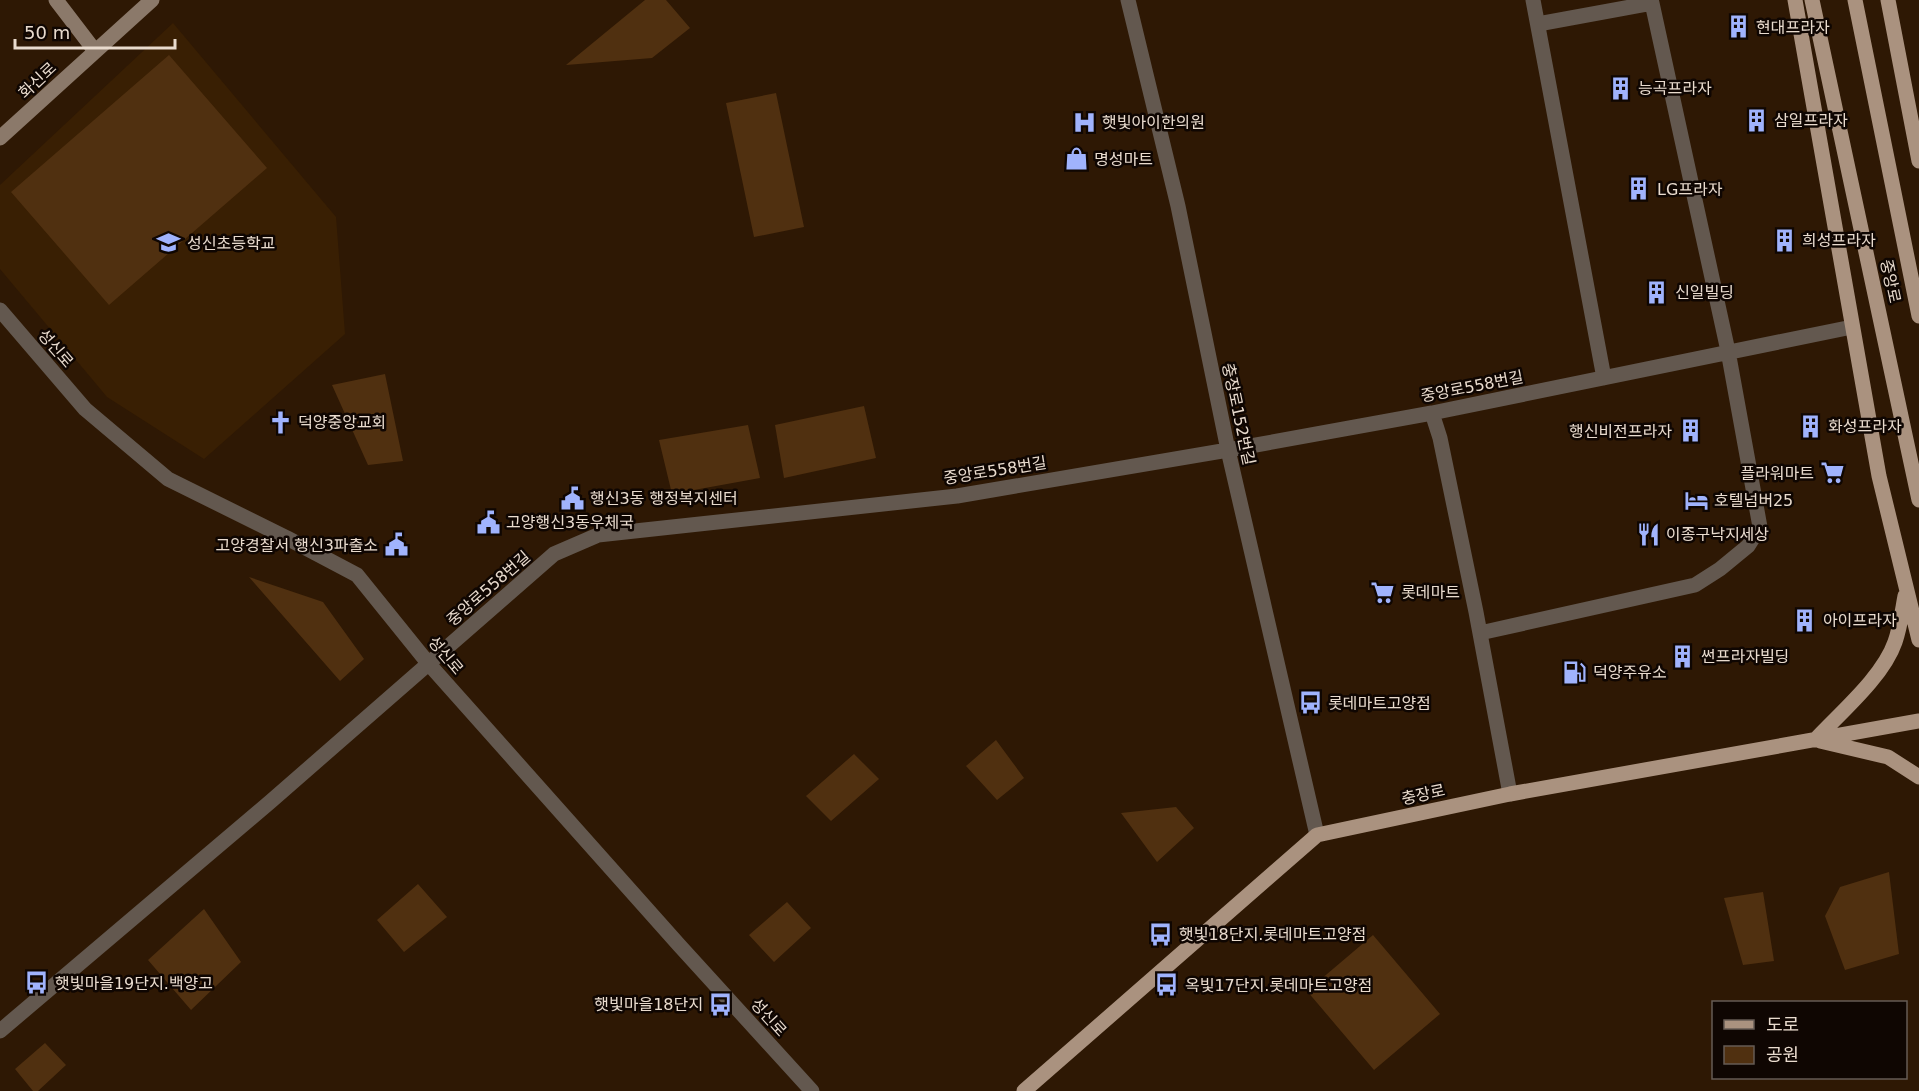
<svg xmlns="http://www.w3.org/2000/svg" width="1919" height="1091" viewBox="0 0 1919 1091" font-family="'DejaVu Sans','Noto Sans KR',sans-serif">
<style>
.built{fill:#391f03}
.green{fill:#503010}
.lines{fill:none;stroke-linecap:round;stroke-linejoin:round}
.minor{stroke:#63584f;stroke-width:15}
.tertiary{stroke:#63584f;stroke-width:15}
.secondary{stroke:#8b796a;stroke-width:15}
.primary{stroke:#aa927f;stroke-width:15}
.labels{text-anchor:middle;stroke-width:5;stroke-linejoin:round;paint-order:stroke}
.poi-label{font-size:16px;fill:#e9dbce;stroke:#0f0602;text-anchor:start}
.street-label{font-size:16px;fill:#e9dbce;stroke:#0f0602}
</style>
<rect width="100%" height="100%" fill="#2e1804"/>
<path class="built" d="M173,23L336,217L345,334L204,459L107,397L0,269V185Z"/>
<path class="green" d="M645,0H666L690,28L652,58L566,65Z
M169,55L267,168L109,305L11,192Z
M776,93L804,227L754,237L726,103Z
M385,374L403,461L368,465L332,385Z
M864,406L876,458L784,478L775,425Z
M748,425L760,478L672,494L659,440Z
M249,577L323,602L364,659L340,681Z
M996,740L1024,778L997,800L966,766Z
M854,754L879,779L831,821L806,796Z
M1176,807L1194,828L1157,862L1121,813Z
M1889,872L1899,954L1845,970L1825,916L1840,887Z
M418,884L447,917L404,952L377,920Z
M1763,892L1774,961L1743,965L1724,898Z
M787,902L811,928L774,962L749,935Z
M204,909L241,962L191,1010L148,960Z
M1373,935L1440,1014L1374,1070L1307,991Z
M45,1043L66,1065L38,1091H33L15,1069Z"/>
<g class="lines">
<path class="minor" d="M1533,0L1604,378
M1432,413L1440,438L1476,612L1510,794
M1228,450L1432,413L1852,327
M1480,633L1695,585L1720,569L1748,546L1760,527L1728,351L1652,3L1538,24"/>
<path class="tertiary" d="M1128,0L1178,206L1228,450L1317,835
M0,310L85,409L168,479L287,538L357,575L428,663L679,945L812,1091
M0,1031L270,802L554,554L598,535L957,496L1228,450"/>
<path class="secondary" d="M56,0L95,51
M0,138L152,0"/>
<path class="primary" d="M1795,0L1879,476L1919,640
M1812,0L1919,500
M1855,0L1919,316
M1888,0L1919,161
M1815,740C1840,713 1883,677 1895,642C1900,628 1902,612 1905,596
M1820,741L1888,757L1919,777
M1024,1091L1317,835L1510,794L1919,721"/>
</g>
<defs>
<symbol id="building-bare" viewBox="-9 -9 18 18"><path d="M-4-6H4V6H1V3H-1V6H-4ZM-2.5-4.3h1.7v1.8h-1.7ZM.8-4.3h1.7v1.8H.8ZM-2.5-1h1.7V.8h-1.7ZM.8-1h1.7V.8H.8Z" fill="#a0b3fd" stroke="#0f0602" stroke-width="2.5" paint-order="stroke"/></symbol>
<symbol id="hospital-bare" viewBox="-9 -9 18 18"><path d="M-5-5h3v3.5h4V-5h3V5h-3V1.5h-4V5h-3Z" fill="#a0b3fd" stroke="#0f0602" stroke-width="2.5" paint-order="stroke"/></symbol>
<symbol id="shop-bare" viewBox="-9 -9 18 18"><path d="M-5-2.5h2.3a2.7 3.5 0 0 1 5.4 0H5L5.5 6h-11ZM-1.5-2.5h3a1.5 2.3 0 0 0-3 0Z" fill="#a0b3fd" stroke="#0f0602" stroke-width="2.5" paint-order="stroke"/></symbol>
<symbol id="school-bare" viewBox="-9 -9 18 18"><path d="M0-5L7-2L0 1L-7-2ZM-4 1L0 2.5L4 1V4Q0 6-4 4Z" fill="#a0b3fd" stroke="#0f0602" stroke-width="2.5" paint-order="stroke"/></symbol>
<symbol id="church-bare" viewBox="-9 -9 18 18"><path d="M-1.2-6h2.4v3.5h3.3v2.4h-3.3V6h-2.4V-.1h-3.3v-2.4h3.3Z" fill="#a0b3fd" stroke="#0f0602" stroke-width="2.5" paint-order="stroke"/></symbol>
<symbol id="supermarket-bare" viewBox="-9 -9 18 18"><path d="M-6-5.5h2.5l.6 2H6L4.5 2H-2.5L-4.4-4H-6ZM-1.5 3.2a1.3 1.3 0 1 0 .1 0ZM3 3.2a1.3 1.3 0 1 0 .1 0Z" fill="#a0b3fd" stroke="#0f0602" stroke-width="2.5" paint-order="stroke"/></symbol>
<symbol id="civic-bare" viewBox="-9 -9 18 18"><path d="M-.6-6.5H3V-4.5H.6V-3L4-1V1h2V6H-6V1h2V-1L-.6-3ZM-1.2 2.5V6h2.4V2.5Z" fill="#a0b3fd" stroke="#0f0602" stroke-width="2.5" paint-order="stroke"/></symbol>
<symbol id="hotel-bare" viewBox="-9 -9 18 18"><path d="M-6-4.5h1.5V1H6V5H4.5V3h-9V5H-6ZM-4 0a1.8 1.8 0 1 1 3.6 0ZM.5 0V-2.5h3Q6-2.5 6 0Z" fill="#a0b3fd" stroke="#0f0602" stroke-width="2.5" paint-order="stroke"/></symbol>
<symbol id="restaurant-bare" viewBox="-9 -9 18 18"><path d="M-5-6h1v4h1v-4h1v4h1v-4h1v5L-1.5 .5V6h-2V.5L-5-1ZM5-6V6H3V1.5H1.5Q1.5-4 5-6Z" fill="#a0b3fd" stroke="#0f0602" stroke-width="2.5" paint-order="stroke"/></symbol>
<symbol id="fuel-bare" viewBox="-9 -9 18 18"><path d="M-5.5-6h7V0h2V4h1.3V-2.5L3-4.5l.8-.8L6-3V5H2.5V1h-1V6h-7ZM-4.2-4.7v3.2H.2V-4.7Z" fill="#a0b3fd" stroke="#0f0602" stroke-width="2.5" paint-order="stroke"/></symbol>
<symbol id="bus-bare" viewBox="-9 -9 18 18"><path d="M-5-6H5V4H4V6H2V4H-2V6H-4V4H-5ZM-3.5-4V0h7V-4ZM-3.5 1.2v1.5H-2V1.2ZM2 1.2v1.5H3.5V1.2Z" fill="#a0b3fd" stroke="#0f0602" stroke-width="2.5" paint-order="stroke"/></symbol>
</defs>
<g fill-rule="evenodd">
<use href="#building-bare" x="1722" y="10" width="33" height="33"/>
<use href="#building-bare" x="1604" y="72" width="33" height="33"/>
<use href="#building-bare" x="1740" y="104" width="33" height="33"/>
<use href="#hospital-bare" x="1068" y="106" width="33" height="33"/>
<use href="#shop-bare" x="1060" y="142" width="33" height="33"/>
<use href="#building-bare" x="1622" y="172" width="33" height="33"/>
<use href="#building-bare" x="1768" y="224" width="33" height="33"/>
<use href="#school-bare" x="152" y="226" width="33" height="33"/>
<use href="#building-bare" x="1640" y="276" width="33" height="33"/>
<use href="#church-bare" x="264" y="406" width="33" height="33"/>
<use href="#building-bare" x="1794" y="410" width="33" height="33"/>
<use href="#building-bare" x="1674" y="414" width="33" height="33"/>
<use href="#supermarket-bare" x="1816" y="456" width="33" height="33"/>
<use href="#civic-bare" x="556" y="482" width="33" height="33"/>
<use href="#hotel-bare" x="1680" y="484" width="33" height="33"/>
<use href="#civic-bare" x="472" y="506" width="33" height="33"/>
<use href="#restaurant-bare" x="1632" y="518" width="33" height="33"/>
<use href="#civic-bare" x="380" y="528" width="33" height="33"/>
<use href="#supermarket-bare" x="1366" y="576" width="33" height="33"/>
<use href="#building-bare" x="1788" y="604" width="33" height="33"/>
<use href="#building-bare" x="1666" y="640" width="33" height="33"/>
<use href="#fuel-bare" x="1558" y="656" width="33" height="33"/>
<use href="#bus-bare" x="1294" y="686" width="33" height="33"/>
<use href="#bus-bare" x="1144" y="918" width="33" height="33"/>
<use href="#bus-bare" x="20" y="966" width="33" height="33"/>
<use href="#bus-bare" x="1150" y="968" width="33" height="33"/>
<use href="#bus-bare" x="704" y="988" width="33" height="33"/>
</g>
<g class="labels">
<g class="poi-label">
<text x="1756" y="33">현대프라자</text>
<text x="1638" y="94">능곡프라자</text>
<text x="1774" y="126">삼일프라자</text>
<text x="1102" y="128">햇빛아이한의원</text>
<text x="1094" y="165">명성마트</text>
<text x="1657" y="195">LG프라자</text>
<text x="1802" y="246">희성프라자</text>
<text x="187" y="249">성신초등학교</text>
<text x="1675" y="298">신일빌딩</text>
<text x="298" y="428">덕양중앙교회</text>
<text x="1828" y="432">화성프라자</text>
<text x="1672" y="437" text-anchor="end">행신비전프라자</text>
<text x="1814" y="479" text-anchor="end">플라워마트</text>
<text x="590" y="504">행신3동 행정복지센터</text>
<text x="1714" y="506">호텔넘버25</text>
<text x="506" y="528">고양행신3동우체국</text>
<text x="1666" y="540">이종구낙지세상</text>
<text x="378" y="551" text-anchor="end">고양경찰서 행신3파출소</text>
<text x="1401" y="598">롯데마트</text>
<text x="1823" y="626">아이프라자</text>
<text x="1701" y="662">썬프라자빌딩</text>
<text x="1593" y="678">덕양주유소</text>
<text x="1328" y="709">롯데마트고양점</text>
<text x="1179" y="940">햇빛18단지.롯데마트고양점</text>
<text x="55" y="989">햇빛마을19단지.백양고</text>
<text x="1185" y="991">옥빛17단지.롯데마트고양점</text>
<text x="703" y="1010" text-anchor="end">햇빛마을18단지</text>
</g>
<g class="street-label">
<text transform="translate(37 80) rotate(-43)" y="6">화신로</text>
<text transform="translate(1891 281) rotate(78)" y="6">중앙로</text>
<text transform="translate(56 348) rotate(49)" y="6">성신로</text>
<text transform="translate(1472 386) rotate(-11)" y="6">중앙로558번길</text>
<text transform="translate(1239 414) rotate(78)" y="6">충장로152번길</text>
<text transform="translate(995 470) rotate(-9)" y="6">중앙로558번길</text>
<text transform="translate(488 588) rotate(-41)" y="6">중앙로558번길</text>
<text transform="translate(446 655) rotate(50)" y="6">성신로</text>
<text transform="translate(1423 794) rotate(-12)" y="6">충장로</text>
<text transform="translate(769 1017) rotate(48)" y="6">성신로</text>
</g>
</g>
<rect x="1712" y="1001" width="195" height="78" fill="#0f0602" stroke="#665b54" stroke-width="1.5"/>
<rect x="1724" y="1020" width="30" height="9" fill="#aa927f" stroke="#665b54" stroke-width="1.5"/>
<text x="1766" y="1031" font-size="18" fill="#e9dbce">도로</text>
<rect x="1724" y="1046" width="30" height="18" fill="#503010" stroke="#665b54" stroke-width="1.5"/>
<text x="1766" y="1061" font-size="18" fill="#e9dbce">공원</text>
<path d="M15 39v9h160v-9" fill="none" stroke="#e9dbce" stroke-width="3"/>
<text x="24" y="39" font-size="18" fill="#e9dbce" stroke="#0f0602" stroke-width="4.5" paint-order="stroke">50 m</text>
</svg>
